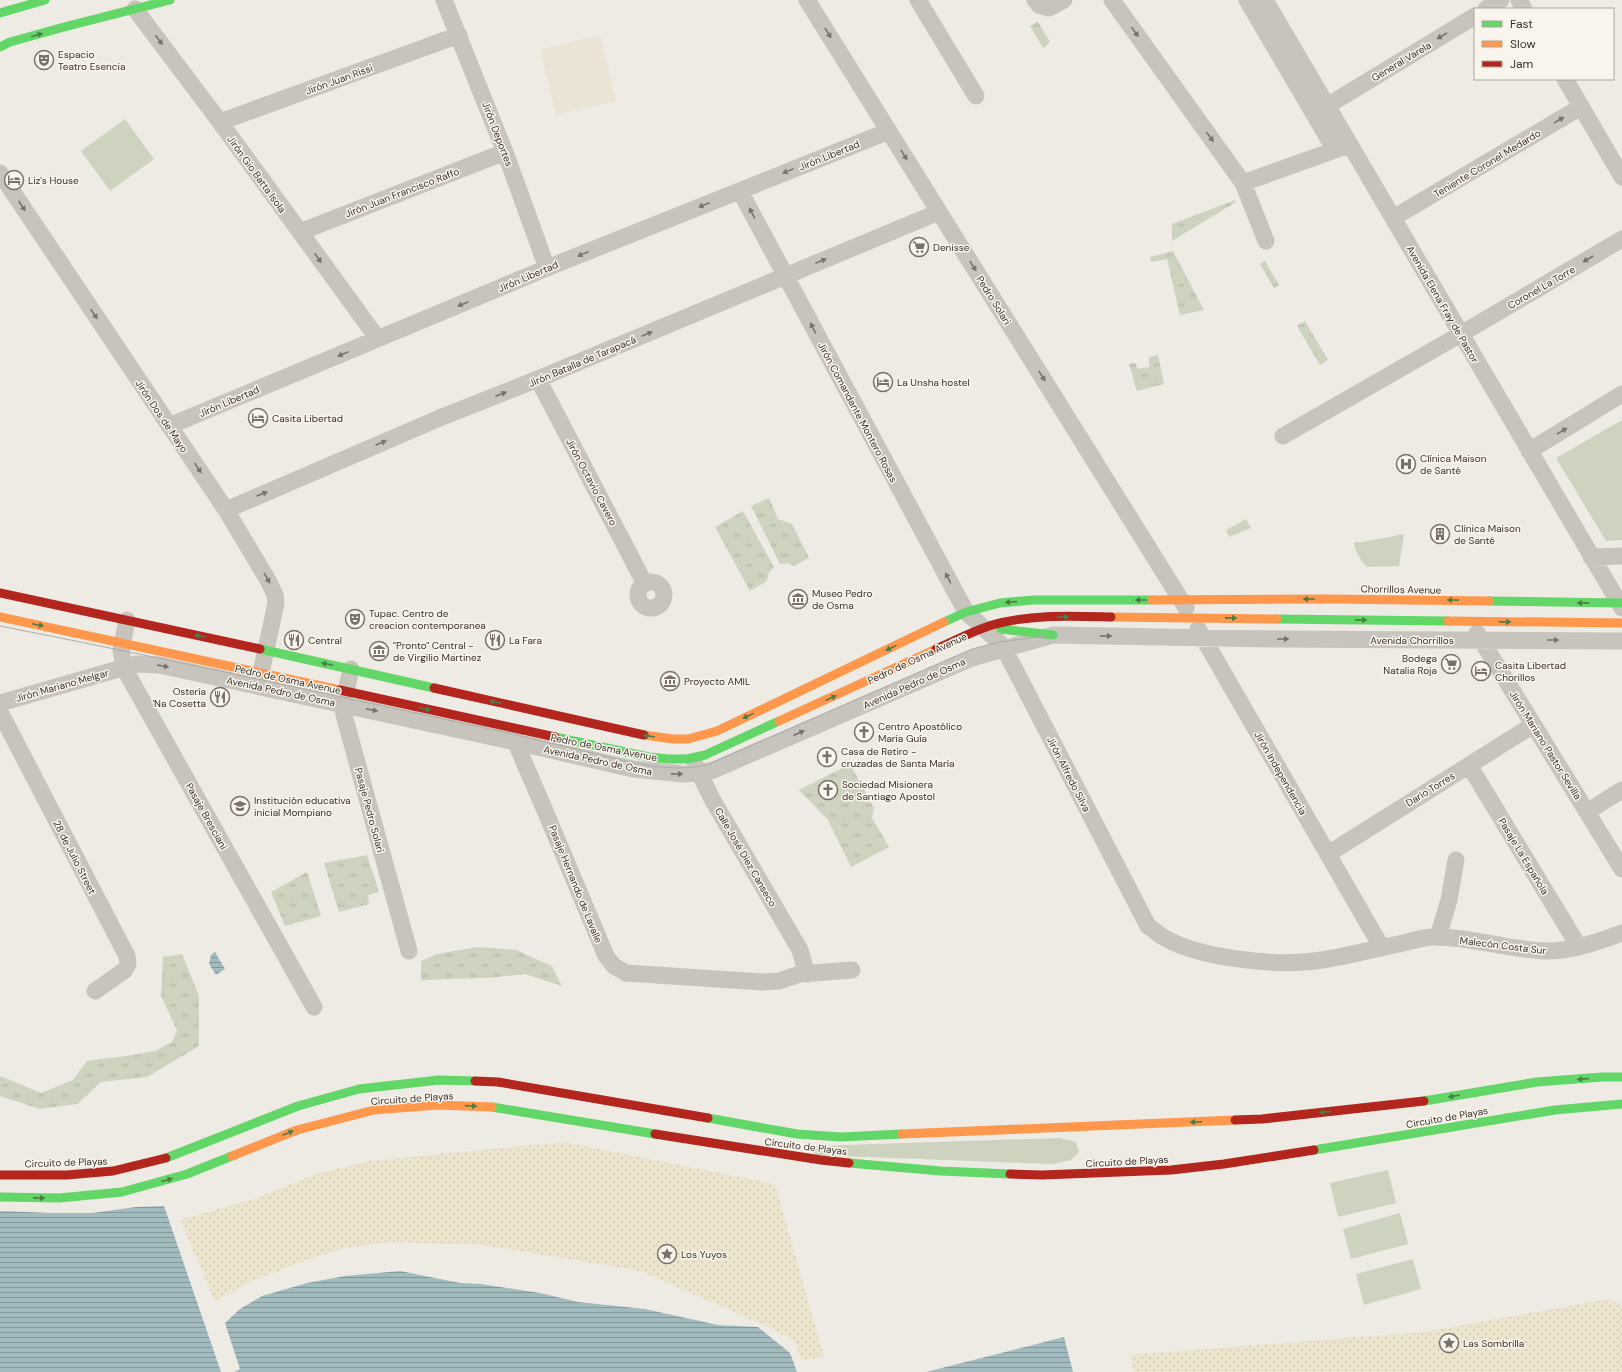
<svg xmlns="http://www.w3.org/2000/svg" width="1622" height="1372" viewBox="0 0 1622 1372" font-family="'DM Sans',sans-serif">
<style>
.grass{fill:url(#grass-tufts)}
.sand{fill:url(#sand-dots)}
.green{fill:#cdd3bf}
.plaza{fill:#ebe3d4}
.water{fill:url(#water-rules)}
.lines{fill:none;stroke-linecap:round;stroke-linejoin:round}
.street{stroke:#c7c3bd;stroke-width:17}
.fast{stroke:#63d668;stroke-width:9}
.slow{stroke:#ff974d;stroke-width:9}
.jam{stroke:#b3261e;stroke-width:9}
.tram{stroke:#afaba7;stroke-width:1}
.oneway{fill:#78726c}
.oneway2{fill:#4b7b46}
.labels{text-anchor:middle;stroke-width:3;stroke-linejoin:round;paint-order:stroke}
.poi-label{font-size:10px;fill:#38302a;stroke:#faf5ec;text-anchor:start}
.street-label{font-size:10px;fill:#38302a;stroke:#faf5ec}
</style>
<defs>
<pattern id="grass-tufts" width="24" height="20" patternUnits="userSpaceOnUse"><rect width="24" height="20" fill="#cdd3bf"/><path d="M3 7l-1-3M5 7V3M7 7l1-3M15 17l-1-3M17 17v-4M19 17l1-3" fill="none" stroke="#b1b5a4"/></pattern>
<pattern id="sand-dots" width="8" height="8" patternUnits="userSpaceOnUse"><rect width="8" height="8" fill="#ece4cc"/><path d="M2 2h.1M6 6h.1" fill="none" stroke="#cbc4af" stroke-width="1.8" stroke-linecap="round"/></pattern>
<pattern id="water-rules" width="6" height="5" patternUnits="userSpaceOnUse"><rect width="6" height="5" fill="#a1bbbe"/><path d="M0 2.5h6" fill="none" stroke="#84989b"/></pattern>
</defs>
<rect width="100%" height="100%" fill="#eeeae4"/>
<path class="grass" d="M1038,22L1050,42L1043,48L1030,26Z
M1235,200L1236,202L1172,241V224Z
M1173,251L1204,310L1180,315L1167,259L1151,262L1150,257Z
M1265,261L1279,285L1274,288L1260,264Z
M1305,321L1328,360L1320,365L1297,326Z
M1158,355L1164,384L1137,391L1129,364L1135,363L1138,369L1149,367V357Z
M769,498L778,519L792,524L809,558L793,566L788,563L780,564L751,506Z
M743,511L774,567L769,572L767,581L750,591L715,527Z
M1246,519L1251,528L1229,537L1226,530Z
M850,764L874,808L872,818L889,847L851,867L828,820L799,790Z
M367,855L379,892L368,895L369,904L339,912L324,863Z
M307,872L321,916L285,926L271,892Z
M477,947L516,950L552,966L562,986L525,974L488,978L421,980V961L437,954Z
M182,954L199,996V1046L147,1077L101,1082L77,1104L40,1109L0,1096V1076L41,1093L73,1080L87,1061L127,1056L155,1051L172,1042L177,1030L161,996L163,957Z"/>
<path class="sand" d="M564,1142L775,1184L824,1357L802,1360L794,1341L771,1328L641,1271L483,1245L389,1242L344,1248L303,1261L250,1282L215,1301L180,1220L254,1199L317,1174L369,1161Z
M1609,1299L1622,1305V1372H1134L1130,1355L1424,1332Z"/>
<path class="green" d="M125,119L154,159L110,191L81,151Z
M1622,420V540L1606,541L1556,458Z
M1404,534L1399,566L1367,567C1361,562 1354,549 1354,542H1363Z
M1059,1138L1076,1142L1079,1152L1071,1160L1052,1164L814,1155L816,1146Z
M1388,1170L1396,1203L1338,1217L1330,1183Z
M1400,1213L1408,1244L1351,1259L1343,1229Z
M1413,1259L1421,1289L1364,1305L1356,1274Z"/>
<path class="plaza" d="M600,35L616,101L556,115L540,50Z"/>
<path class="water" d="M215,952L225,969L216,975L209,964L211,955Z
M164,1206L221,1372H0V1211L52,1213H92L136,1207Z
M400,1271L460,1283L481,1284L540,1293L578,1302L645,1309L718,1325L758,1327L790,1353L797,1372H234L240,1369L225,1323L240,1309L262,1296L307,1283L345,1276Z
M1064,1337L1073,1372H926Z"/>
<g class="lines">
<path class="street" d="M444,0L505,152L547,268
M807,0L1186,608
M918,0L976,96
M1035,0L1039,5L1049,8L1064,0
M1112,0L1243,183L1266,241
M1247,0L1329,140
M1265,0L1622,608
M1519,0L1524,9
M135,9L220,122L378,339
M1486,9L1501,0
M1565,79L1622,177
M1327,106L1475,16
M220,122L459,35
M0,173L226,510L269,582L275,595L276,603L261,673
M1243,183L1349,145
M740,191L966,612L999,642L1008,656L1148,926C1153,929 1158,934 1163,937C1200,959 1280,967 1322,960C1348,956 1374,949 1399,944C1410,941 1421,938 1432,937C1470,936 1508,950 1546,951C1573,951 1597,942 1622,933
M1393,218L1581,107
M300,232L505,152
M538,379L645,584
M169,426L547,268L889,131
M1283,436L1461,334L1622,239
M1529,451L1622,394
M226,510L442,417L538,379L939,212
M1591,557L1622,556
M638 595a13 13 0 1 1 26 0a13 13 0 1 1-26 0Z
M127,620L121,650L124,668L314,1007
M1198,629L1382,948
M1477,633L1622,869
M351,669L343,704L344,715L409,951
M0,703L136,664L159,665L516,742L633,769L683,774L711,771L725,765L972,658L1053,635L1277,639L1622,641
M0,712L127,956L128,964L125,970L95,991
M515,733L518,748L546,813L606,956L614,966L626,973L762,982L779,981L800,974L852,970
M695,764L712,799L800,950L807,974
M1469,765L1579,947
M1587,812L1622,790
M1328,854L1533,725
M1438,937L1449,900L1456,860"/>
<path class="fast" d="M0,13L45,0
M0,47L10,42L64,27L170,0
M1489,601L1622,603
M1277,619L1448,621
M944,622L966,612L1000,603L1033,600H1152
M1001,629L1053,635
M260,649L434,688
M555,737L649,757L668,759H687L705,755L779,721
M1424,1101L1537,1082L1602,1077H1622
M492,1107L655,1134
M708,1118L797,1134L841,1137L902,1134
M1314,1150L1555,1110L1622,1104
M166,1158L298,1106L359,1089L439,1080L475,1081
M849,1163L941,1171L1010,1174
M0,1197L59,1198L122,1192L187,1174L232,1156"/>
<path class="slow" d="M1152,600L1328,599L1489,601
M0,617L340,690
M1111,617L1277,619
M1448,621L1622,623
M779,721L936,649
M644,735L673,739H688L717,731L944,622
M902,1134L1235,1120
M232,1156L297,1130L374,1110L438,1105L492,1107"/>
<path class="jam" d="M0,593L260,649
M936,649C954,641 973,631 992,625C1031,614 1071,616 1111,617
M434,688L644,735
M340,690L555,737
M475,1081L498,1082L708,1118
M1235,1120L1262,1119L1424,1101
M655,1134L821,1160L849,1163
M1010,1174L1042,1175L1171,1170L1224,1164L1314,1150
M0,1175H67L113,1171L166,1158"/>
<path class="tram" d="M0,626C169,659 336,696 504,732C535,739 565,747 596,754C633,763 669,773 707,765L972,649L999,642L1053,635"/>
</g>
<defs><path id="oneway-solid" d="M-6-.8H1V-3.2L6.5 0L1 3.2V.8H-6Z"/></defs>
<g class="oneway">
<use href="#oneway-solid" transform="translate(1135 32) rotate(54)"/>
<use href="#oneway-solid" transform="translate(828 33) rotate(58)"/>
<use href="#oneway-solid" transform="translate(1442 36) rotate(149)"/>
<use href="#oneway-solid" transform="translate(159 40) rotate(53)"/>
<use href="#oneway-solid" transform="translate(1559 120) rotate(-31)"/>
<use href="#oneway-solid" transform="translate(1210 137) rotate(54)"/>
<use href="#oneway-solid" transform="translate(904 155) rotate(58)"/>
<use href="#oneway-solid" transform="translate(788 171) rotate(158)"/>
<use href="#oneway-solid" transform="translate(704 205) rotate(158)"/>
<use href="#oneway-solid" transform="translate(22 206) rotate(56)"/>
<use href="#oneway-solid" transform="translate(752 213) rotate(-118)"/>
<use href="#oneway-solid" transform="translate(583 254) rotate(158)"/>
<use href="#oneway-solid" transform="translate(318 258) rotate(54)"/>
<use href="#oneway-solid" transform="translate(1588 259) rotate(150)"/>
<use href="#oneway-solid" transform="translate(821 261) rotate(-23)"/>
<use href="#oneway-solid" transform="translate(973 266) rotate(58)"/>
<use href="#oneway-solid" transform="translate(463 304) rotate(157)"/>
<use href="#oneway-solid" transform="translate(94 314) rotate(56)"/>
<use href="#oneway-solid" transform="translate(813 328) rotate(-118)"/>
<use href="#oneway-solid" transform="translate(647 334) rotate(-23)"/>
<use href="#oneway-solid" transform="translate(343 354) rotate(157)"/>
<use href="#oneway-solid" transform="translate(1042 376) rotate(58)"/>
<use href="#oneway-solid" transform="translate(501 394) rotate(-21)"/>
<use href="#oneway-solid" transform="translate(1562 431) rotate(-31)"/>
<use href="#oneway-solid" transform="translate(381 443) rotate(-23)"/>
<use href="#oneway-solid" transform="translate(198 468) rotate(56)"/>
<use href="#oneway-solid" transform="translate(262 494) rotate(-23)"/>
<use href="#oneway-solid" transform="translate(267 578) rotate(60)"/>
<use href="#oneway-solid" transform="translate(948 578) rotate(-118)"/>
<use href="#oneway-solid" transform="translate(1106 636) rotate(1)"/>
<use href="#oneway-solid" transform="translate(1283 639)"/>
<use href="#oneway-solid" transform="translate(1553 640)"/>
<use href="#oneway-solid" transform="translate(163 666) rotate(10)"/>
<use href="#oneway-solid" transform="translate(372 710) rotate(12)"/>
<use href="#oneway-solid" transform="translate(799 733) rotate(-24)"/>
<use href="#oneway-solid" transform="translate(677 774) rotate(1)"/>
</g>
<g class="oneway2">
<use href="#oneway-solid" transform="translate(37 35) rotate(-16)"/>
<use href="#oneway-solid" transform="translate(1309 599) rotate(-180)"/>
<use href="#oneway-solid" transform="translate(1141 600) rotate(180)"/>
<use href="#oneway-solid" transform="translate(1453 600) rotate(-179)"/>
<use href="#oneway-solid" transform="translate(1011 602) rotate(176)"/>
<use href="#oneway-solid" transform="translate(1583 603) rotate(-179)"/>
<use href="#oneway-solid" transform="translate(1063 617) rotate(1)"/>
<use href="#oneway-solid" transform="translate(1231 618) rotate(1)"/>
<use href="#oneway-solid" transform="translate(1361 620) rotate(1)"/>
<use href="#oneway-solid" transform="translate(1505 622) rotate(1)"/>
<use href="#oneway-solid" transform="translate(38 625) rotate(12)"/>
<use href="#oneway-solid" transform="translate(200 636) rotate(-168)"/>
<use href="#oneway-solid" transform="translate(891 648) rotate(154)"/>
<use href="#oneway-solid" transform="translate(327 664) rotate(-168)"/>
<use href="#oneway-solid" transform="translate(831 698) rotate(-24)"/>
<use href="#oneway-solid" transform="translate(495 702) rotate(-167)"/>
<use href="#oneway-solid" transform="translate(425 709) rotate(12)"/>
<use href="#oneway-solid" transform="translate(748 716) rotate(154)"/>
<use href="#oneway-solid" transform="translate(649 736) rotate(-171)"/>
<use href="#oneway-solid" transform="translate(1583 1079) rotate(175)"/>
<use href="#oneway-solid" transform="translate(1454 1096) rotate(170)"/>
<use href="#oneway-solid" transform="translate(471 1106) rotate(2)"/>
<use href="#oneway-solid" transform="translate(1325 1112) rotate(174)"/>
<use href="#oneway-solid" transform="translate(1196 1122) rotate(177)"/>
<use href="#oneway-solid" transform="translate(288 1133) rotate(-22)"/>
<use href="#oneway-solid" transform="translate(167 1180) rotate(-15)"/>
<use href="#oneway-solid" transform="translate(39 1198) rotate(1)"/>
</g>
<defs>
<symbol id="theatre-ring" viewBox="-11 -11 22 22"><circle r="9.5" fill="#faf5ec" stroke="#78716b" stroke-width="1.5"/><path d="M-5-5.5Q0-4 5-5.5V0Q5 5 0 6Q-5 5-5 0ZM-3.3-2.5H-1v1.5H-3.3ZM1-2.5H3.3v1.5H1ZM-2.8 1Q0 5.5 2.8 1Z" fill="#78716b"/></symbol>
<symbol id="hotel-ring" viewBox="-11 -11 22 22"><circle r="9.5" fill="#faf5ec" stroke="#78716b" stroke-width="1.5"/><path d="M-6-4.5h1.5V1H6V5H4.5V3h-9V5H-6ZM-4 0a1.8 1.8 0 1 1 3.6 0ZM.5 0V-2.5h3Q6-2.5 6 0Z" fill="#78716b"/></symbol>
<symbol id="supermarket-ring" viewBox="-11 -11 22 22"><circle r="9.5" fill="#faf5ec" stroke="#78716b" stroke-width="1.5"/><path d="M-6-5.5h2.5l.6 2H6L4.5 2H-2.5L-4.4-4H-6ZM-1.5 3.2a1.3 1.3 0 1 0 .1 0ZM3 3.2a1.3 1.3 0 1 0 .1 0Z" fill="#78716b"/></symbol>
<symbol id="hospital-ring" viewBox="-11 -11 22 22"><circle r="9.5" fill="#faf5ec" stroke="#78716b" stroke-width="1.5"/><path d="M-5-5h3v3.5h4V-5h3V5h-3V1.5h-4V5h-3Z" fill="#78716b"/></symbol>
<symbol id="building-ring" viewBox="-11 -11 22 22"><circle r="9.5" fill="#faf5ec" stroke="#78716b" stroke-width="1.5"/><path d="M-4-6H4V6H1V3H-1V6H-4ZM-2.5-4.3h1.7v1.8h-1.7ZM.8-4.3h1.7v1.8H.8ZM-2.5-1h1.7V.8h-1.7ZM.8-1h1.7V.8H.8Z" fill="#78716b"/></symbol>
<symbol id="museum-ring" viewBox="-11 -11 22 22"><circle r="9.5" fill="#faf5ec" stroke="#78716b" stroke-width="1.5"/><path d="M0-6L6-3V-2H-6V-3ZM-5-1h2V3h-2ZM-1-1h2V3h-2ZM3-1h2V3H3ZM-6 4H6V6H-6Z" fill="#78716b"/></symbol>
<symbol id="restaurant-ring" viewBox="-11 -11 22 22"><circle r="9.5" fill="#faf5ec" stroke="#78716b" stroke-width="1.5"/><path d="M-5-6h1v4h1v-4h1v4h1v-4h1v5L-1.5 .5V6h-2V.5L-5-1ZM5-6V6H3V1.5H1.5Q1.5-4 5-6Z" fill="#78716b"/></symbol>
<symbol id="church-ring" viewBox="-11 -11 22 22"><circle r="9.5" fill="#faf5ec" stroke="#78716b" stroke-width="1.5"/><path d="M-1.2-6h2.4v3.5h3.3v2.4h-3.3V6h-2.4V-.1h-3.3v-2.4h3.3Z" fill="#78716b"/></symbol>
<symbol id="school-ring" viewBox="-11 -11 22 22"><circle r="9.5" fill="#faf5ec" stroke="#78716b" stroke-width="1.5"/><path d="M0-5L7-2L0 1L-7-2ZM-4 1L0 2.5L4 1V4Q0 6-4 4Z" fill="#78716b"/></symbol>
<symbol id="sight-ring" viewBox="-11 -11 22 22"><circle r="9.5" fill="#faf5ec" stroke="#78716b" stroke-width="1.5"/><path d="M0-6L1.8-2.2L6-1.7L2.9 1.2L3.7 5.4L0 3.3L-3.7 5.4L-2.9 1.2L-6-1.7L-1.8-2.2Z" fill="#78716b"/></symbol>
</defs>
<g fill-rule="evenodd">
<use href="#theatre-ring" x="33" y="49" width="22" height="22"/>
<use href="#hotel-ring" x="3" y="169" width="22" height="22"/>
<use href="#supermarket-ring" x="908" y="236" width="22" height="22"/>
<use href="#hotel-ring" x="872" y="371" width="22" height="22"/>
<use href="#hotel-ring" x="247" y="407" width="22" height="22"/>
<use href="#hospital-ring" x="1395" y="453" width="22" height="22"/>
<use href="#building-ring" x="1429" y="523" width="22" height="22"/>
<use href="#museum-ring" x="787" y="588" width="22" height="22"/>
<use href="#theatre-ring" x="344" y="608" width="22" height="22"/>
<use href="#restaurant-ring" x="283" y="629" width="22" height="22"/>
<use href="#restaurant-ring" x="484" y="629" width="22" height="22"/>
<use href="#museum-ring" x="368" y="640" width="22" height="22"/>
<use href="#supermarket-ring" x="1440" y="653" width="22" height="22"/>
<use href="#hotel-ring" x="1470" y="660" width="22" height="22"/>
<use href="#museum-ring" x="659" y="670" width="22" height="22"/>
<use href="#restaurant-ring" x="209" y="686" width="22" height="22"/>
<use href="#church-ring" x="853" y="721" width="22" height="22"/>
<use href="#church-ring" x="816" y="746" width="22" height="22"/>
<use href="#church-ring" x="817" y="779" width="22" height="22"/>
<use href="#school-ring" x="229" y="795" width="22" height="22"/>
<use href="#sight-ring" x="656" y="1243" width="22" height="22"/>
<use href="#sight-ring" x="1438" y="1332" width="22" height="22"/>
</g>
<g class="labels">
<g class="poi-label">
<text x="58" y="58">Espacio<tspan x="58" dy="12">Teatro Esencia</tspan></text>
<text x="28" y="184">Liz's House</text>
<text x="933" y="251">Denisse</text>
<text x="897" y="386">La Unsha hostel</text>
<text x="272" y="422">Casita Libertad</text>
<text x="1420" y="462">Clínica Maison<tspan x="1420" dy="12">de Santé</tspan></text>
<text x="1454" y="532">Clinica Maison<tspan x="1454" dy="12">de Santé</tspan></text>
<text x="812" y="597">Museo Pedro<tspan x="812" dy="12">de Osma</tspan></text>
<text x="369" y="617">Tupac. Centro de<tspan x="369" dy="12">creacion contemporanea</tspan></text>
<text x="308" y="644">Central</text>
<text x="509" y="644">La Fara</text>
<text x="393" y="649">"Pronto" Central -<tspan x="393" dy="12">de Virgilio Martinez</tspan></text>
<text x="1437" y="662" text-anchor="end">Bodega<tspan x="1437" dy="12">Natalia Roja</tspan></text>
<text x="1495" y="669">Casita Libertad<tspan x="1495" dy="12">Chorillos</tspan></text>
<text x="684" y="685">Proyecto AMIL</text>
<text x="206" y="695" text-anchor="end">Ostería<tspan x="206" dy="12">'Na Cosetta</tspan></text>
<text x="878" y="730">Centro Apostólico<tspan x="878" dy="12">María Guía</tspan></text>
<text x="841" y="755">Casa de Retiro -<tspan x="841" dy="12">cruzadas de Santa María</tspan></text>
<text x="842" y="788">Sociedad Misionera<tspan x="842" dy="12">de Santiago Apostol</tspan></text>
<text x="254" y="804">Institución educativa<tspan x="254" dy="12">inicial Mompiano</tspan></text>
<text x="681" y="1258">Los Yuyos</text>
<text x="1463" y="1347">Las Sombrilla</text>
</g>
<g class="street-label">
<text transform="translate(1401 61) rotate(-31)" y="4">General Varela</text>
<text transform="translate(339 79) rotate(-20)" y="4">Jirón Juan Rissi</text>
<text transform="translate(498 134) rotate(69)" y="4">Jirón Deportes</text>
<text transform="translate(829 155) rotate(-22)" y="4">Jirón Libertad</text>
<text transform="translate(1487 163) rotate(-31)" y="4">Teniente Coronel Medardo</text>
<text transform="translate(257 174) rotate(54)" y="4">Jirón Gio Batta Isola</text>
<text transform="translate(402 192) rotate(-21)" y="4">Jirón Juan Francisco Raffo</text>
<text transform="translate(528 276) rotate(-23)" y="4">Jirón Libertad</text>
<text transform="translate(1541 287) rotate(-30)" y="4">Coronel La Torre</text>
<text transform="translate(994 300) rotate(58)" y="4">Pedro Solari</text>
<text transform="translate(1443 304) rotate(60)" y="4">Avenida Elena Fray de Pastor</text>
<text transform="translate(582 361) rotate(-23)" y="4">Jirón Batalla de Tarapacá</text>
<text transform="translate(229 401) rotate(-23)" y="4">Jirón Libertad</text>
<text transform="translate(858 412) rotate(62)" y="4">Jirón Comandante Montero Rosas</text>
<text transform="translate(162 416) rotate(56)" y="4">Jirón Dos de Mayo</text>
<text transform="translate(592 482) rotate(62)" y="4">Jirón Octavio Cavero</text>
<text transform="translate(1401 589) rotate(1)" y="4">Chorrillos Avenue</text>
<text x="1412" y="644">Avenida Chorrillos</text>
<text transform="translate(917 658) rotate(-25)" y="4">Pedro de Osma Avenue</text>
<text transform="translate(288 679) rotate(12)" y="4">Pedro de Osma Avenue</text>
<text transform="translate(914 683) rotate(-24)" y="4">Avenida Pedro de Osma</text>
<text transform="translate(62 685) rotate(-16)" y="4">Jirón Mariano Melgar</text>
<text transform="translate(281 691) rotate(12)" y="4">Avenida Pedro de Osma</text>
<text transform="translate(1546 745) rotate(58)" y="4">Jirón Mariano Pastor Sevilla</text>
<text transform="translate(604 747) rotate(11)" y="4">Pedro de Osma Avenue</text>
<text transform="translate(598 760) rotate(12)" y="4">Avenida Pedro de Osma</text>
<text transform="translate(1281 773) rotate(60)" y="4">Jirón Independencia</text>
<text transform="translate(1069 774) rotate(63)" y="4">Jirón Alfredo Silva</text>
<text transform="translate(1430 789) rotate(-32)" y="4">Dario Torres</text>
<text transform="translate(370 810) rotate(75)" y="4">Pasaje Pedro Solari</text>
<text transform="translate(207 816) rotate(61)" y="4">Pasaje Bresciani</text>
<text transform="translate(1524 856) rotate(59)" y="4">Pasaje La Española</text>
<text transform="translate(75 857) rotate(63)" y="4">28 de Julio Street</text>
<text transform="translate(746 857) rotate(60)" y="4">Calle José Diez Canseco</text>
<text transform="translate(576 884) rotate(68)" y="4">Pasaje Hernando de Lavalle</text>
<text transform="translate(1503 945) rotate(7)" y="4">Malecón Costa Sur</text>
<text transform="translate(412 1098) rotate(-4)" y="4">Circuito de Playas</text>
<text transform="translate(1447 1117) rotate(-10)" y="4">Circuito de Playas</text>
<text transform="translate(806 1146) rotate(7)" y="4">Circuito de Playas</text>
<text transform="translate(1127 1161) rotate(-3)" y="4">Circuito de Playas</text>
<text transform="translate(66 1162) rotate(-2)" y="4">Circuito de Playas</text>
</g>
</g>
<rect x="1474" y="8" width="140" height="72" fill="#faf5ec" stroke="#aca69e"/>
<rect x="1482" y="21" width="20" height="6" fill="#63d668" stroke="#aca69e"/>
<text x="1510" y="28" font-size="12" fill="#38302a">Fast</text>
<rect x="1482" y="41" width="20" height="6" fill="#ff974d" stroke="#aca69e"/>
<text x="1510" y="48" font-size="12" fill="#38302a">Slow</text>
<rect x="1482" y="61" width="20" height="6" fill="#b3261e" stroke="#aca69e"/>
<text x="1510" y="68" font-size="12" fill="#38302a">Jam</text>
</svg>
